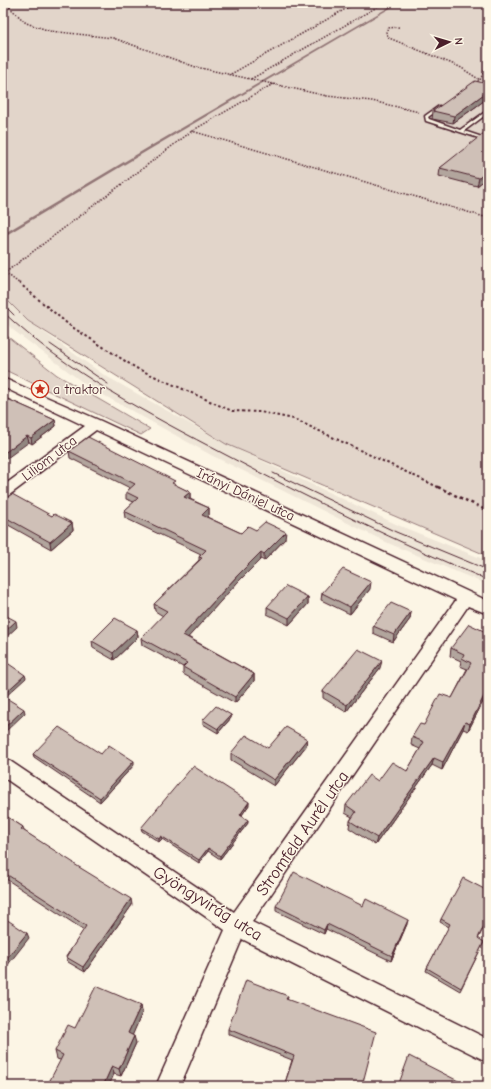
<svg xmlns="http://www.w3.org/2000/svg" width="491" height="1089" viewBox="0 0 491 1089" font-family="'Comic Neue',sans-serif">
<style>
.built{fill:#eee5d7}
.green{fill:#e2d5ca;stroke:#967a7a}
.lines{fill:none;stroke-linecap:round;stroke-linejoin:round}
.stream{fill:#917474;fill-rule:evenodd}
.service-casing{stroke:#4a1f2b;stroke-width:3}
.minor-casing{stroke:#4a1f2b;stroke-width:3}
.path-far2{stroke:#4a1f2b;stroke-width:1.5;stroke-dasharray:1.5 1.5;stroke-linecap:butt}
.path-far1{stroke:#4a1f2b;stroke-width:2;stroke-dasharray:2.5 2.5;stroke-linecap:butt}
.path{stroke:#4a1f2b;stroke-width:2.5;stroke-dasharray:3 3;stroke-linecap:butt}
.service{fill:#fcf5e5;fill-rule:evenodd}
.minor{fill:#fcf5e5;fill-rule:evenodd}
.tram{stroke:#4a1f2b;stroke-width:1}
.wall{fill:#b2a59d;stroke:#4a1f2b}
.shaded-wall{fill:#918680;stroke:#4a1f2b}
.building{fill:#cfc0b7;stroke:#4a1f2b}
.labels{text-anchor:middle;stroke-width:3;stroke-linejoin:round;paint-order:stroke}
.poi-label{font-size:14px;fill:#4a1f2b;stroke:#fcf5e5;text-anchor:start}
.street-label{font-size:14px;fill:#4a1f2b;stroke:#fcf5e5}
.near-street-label{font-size:17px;fill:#4a1f2b;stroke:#fcf5e5}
</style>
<rect width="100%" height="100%" fill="#fcf5e5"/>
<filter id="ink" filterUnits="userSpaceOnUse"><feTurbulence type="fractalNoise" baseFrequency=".025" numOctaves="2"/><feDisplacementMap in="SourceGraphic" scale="8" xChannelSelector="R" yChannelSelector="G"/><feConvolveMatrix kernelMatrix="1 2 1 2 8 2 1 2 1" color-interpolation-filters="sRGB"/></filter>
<g filter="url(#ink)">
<path class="built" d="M3,296L28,321L104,375L226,444L400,526L488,561V585L388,543L211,455L89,387L13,330L3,320Z"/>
<path class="green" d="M3,3H488V556L226,444L28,321L3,296Z
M3,333L57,375L150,429L141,435L3,369Z"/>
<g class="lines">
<path class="stream" d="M396,3H399L152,148L3,237V234L149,147Z"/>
<defs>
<path id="service" d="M439,106L442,107L428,117L429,119L460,130L488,110V113L464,131L488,139V141L426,121L425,116Z"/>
<path id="minor" d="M3,378L101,421L488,601V614L468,606L252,922L488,1039V1062L242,939L180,1086H156L225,930L3,777V759L10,761L234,912L456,600L96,430L8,496L3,498V486L85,426L3,387Z"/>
</defs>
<use href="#service" class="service-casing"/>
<use href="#minor" class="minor-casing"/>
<path class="path-far2" d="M5,3L26,23L50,31L113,38L196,67L327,96L372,101L419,112
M399,27L388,28L386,32L389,38L460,67L480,80
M231,74L356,3
M251,79L384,3
M475,83L480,80L488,63
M273,84L192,131L488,218
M3,271L20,284
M6,272L192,131"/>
<path class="path-far1" d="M19,283L69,325L136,368L232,411L260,412L294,419L440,488"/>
<path class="path" d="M438,487L488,511"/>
<use href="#service" class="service"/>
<use href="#minor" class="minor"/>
<path class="tram" d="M3,304L14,315
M3,312C68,373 148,414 226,455C312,500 399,543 488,580
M50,344L108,384
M273,473L396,532L488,570"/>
</g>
<path class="wall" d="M488,84V98L453,123L432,119L433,111Z
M488,134V177L477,186L439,176L440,168Z
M3,397L55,420L56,426L32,444L29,442Z
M69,451L175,485L190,492V499L209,508V515L207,517L241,533L256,530L285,539L264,561L261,559L237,583L188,637L254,674V681L235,703L183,674V667L142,645L141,638L163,616L155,611L154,604L199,560V557L201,554L125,518L124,511L134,502L126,499V492L130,488L70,458Z
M3,500L52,516L72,523L73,530L51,549L3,522Z
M370,589L350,614L321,600L322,593Z
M308,597V604L289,625L267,614V607Z
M411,612L410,619L393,642L373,633V626Z
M137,630L138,637L114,660L93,648L92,641Z
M488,633V697L486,696L468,731L463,729L442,770L432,765L375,845L349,828L350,821L352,817L345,813L346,805L378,781L407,771L420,749L411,745L412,737L424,725L452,698L467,669L460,666L461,661L450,656L451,648Z
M380,668L346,712L323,698V691Z
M231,715V718L218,733L203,724V720Z
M307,739L306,746L274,786L231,760V753L268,748Z
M33,754H101L134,765L100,802L34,757Z
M249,805L241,816L248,823L220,859L208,851L199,863L162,839L159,842L142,831L141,828Z
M3,814L23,827L24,831L75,865L132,905L85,972L68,962L66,957L84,930L3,877Z
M488,891V919L478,939L484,942L460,991L426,971L427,968L449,927L440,922L441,919Z
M276,906H363L407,924L391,961L326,929L324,934L276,911Z
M288,996L287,1000L362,1086H285V1083L292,1060L228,1034V1029Z
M141,1005L142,1013L132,1035L136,1043L121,1076L114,1074L60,1060L57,1059L55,1051L75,1028Z"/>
<path class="shaded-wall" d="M488,91V98L453,123L454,116Z
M488,170V177L477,186L479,178Z
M55,420L56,426L32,444L31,438Z
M27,436L29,442L3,461V454Z
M190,492V499L185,504L184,497Z
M209,508V515L202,522V515Z
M72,523L73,530L51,549L50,542Z
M286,532L285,539L264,561V554Z
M261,552V559L237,583L184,642L183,635L237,576Z
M371,582L370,589L350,614V607Z
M308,597V604L289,625V618Z
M411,612L410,619L393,642L394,635Z
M16,621L17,627L3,640V633Z
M137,630L138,637L114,660L113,653Z
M382,661L380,668L346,712L347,705Z
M254,674V681L235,703V697Z
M25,675L26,678L3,699V695Z
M488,688L486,696L468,731L470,724Z
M24,709L25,713L4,733L3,729Z
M231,715V718L218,733V729Z
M465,722L463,729L442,770L443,762Z
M307,739L306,746L274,786V780Z
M434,758L432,765L375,845L377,838Z
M134,761V765L100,802V798Z
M249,802V805L240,818V815Z
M248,820V823L220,859V856Z
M161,836L162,839L159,842V839Z
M208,848V851L199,863V860Z
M131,899L132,905L85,972L83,967Z
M408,920L407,924L391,961L392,956Z
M327,924L326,929L324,934V930Z
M27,933L29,938L3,971V963Z
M141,1005L142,1013L130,1041L128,1033Z
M134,1036L136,1043L121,1076L119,1069Z
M112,1066L114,1074L109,1086H103Z"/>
<path class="building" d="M475,81L488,84V91L454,116L433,111Z
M484,133L488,134V170L479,178L440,168Z
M3,397L55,420L31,438L27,436L3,454Z
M88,437L175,481L172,483L190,492L184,497L209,508L202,515L241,533L248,526L256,530L265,522L286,532L264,554L261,552L237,576L183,635L254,674L235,697L183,667L187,663L141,638L167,611L154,604L202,558L199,557L206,550L124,511L138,498L126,492L135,484L69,451Z
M12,494L52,516L54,514L72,523L50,542L3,516V500Z
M343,569L371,582L350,607L322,593Z
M286,586L308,597L289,618L267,607Z
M391,603L411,612L394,635L373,626Z
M3,614L16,621L3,633Z
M115,618L137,630L113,653L92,641Z
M469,624L488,633V688L470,724L465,722L443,762L434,758L377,838L350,821L356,812L346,805L369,775L378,781L392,762L407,771L424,742L412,737L420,724L424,725L440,694L452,698L471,663L462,658L464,654L451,648Z
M358,649L382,661L347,705L323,691Z
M3,660L25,675L3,695Z
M3,696L24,709L3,729Z
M216,706L231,715L218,729L203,720Z
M59,727L101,754L109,745L134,761L100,798L33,754Z
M286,727L307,739L274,780L231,753L246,735L268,748Z
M193,766L249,802L240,815L248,820L220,856L208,848L199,860L161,836L159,839L141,828Z
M3,814L23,827L21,829L74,863V864L131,899L83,967L66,957L86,926L3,872Z
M294,872L363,906L366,899L408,920L392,956L327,924L324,930L276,906Z
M463,878L488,891V918L478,938L484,942L461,988L427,968L450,924L441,919Z
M6,919L27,933L3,963V922Z
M246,980L288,996L286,999L376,1032L362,1086H293L285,1083L294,1056L228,1029Z
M96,986L141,1005L128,1033L134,1036L119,1069L112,1066L103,1086H47L63,1055L55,1051L68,1025L75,1028Z
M409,1056L468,1086H398Z"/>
</g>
<defs>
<symbol id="sight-ring" viewBox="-11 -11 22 22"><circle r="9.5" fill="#fcf5e5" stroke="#c8321e" stroke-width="1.5"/><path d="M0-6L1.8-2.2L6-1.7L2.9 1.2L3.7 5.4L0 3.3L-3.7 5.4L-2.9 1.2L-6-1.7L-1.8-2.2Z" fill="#c8321e"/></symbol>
</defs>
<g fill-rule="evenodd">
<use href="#sight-ring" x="30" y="379" width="20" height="20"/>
</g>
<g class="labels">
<g class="poi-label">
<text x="53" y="394">a traktor</text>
</g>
<g class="street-label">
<text transform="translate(49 458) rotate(-37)" y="5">Liliom utca</text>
<text transform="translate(246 494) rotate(25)" y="5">Irányi Dániel utca</text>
</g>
<g class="near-street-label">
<text transform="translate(302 833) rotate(-55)" y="6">Stromfeld Aurél utca</text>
<text transform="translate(208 903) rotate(32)" y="6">Gyöngyvirág utca</text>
</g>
</g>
<rect width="491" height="1089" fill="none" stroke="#fcf5e5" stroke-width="16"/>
<rect x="8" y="8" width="475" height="1073" fill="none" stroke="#4a1f2b" stroke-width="1.5" filter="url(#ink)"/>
<g transform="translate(449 42) rotate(85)" stroke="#fcf5e5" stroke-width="3" paint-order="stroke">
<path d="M0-3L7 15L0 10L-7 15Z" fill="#4a1f2b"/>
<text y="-6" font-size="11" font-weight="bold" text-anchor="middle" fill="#4a1f2b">N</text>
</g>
</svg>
